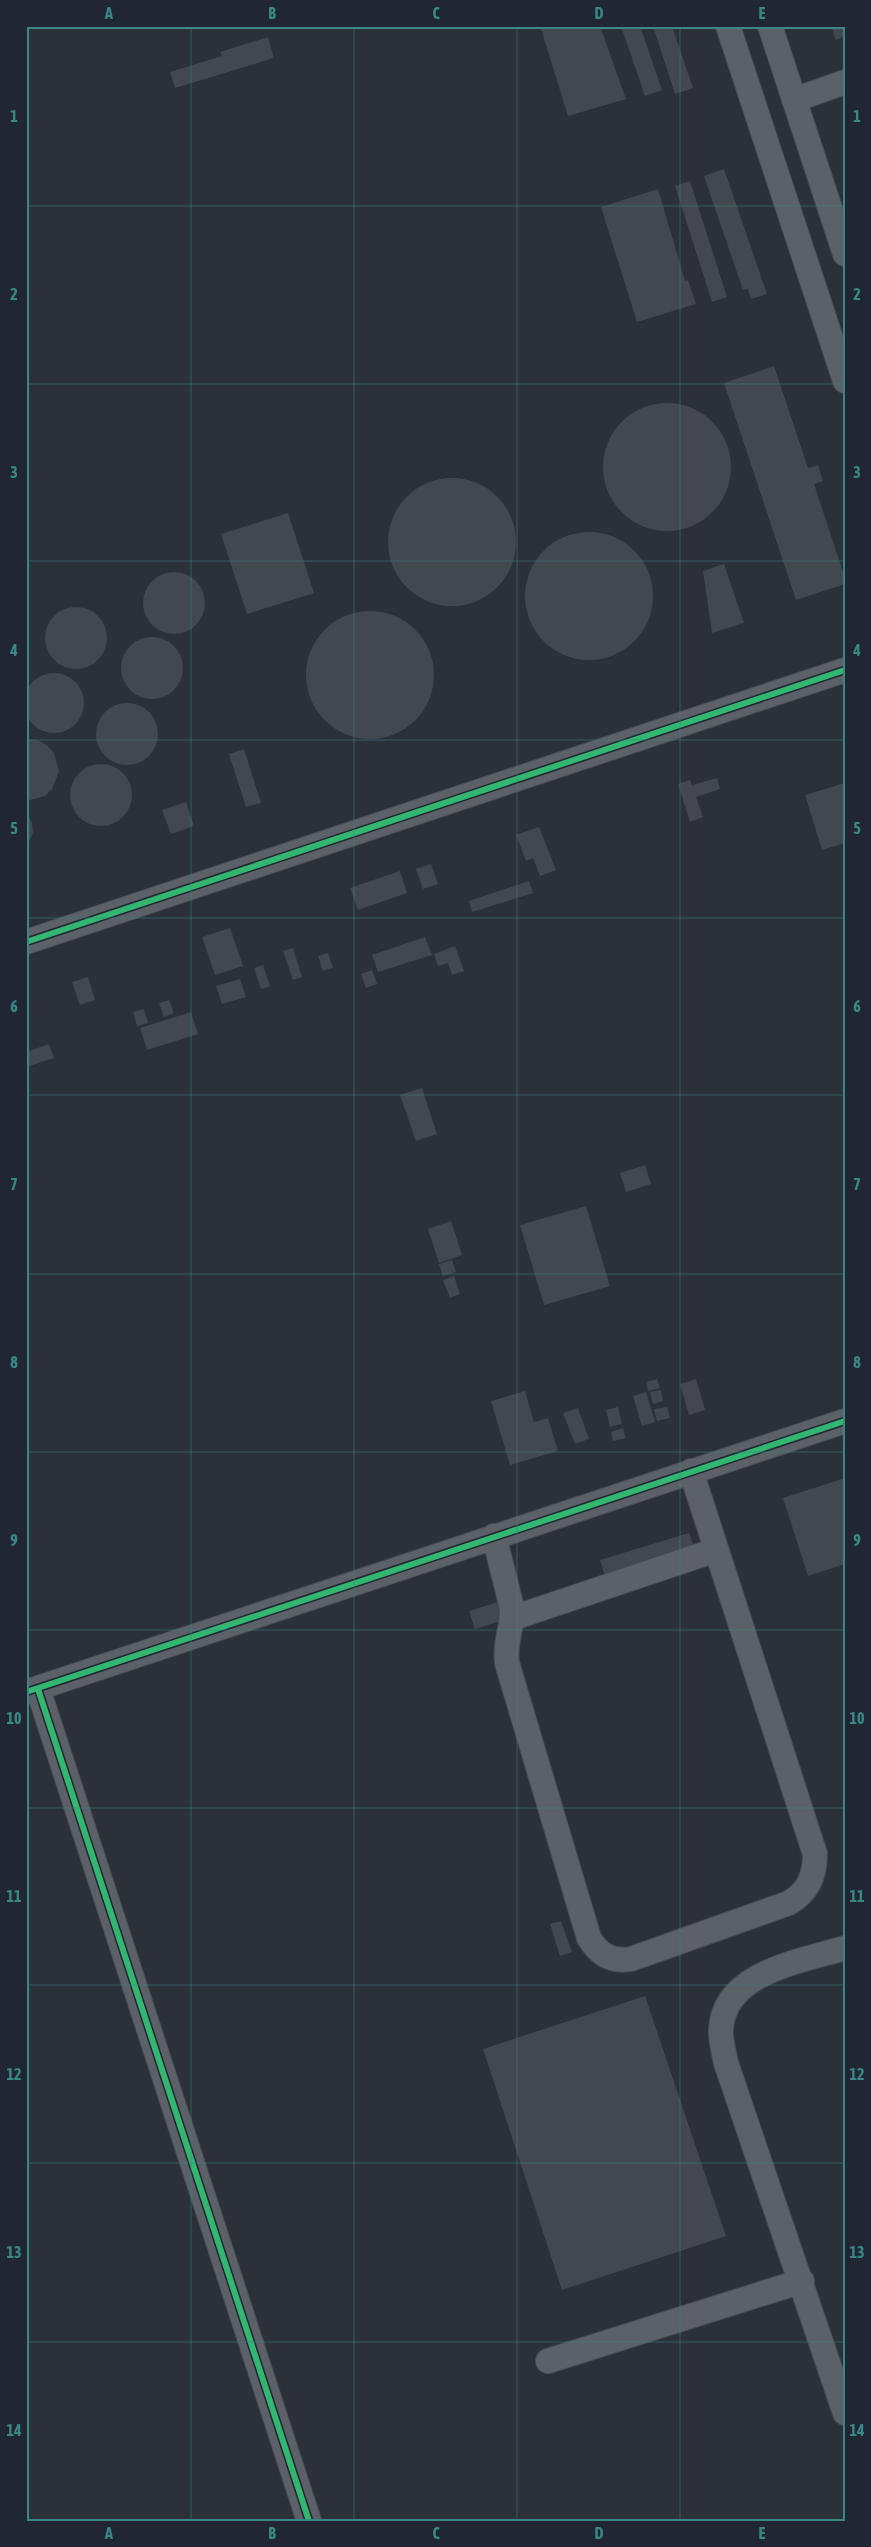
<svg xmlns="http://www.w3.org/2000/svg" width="871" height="2547" viewBox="0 0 871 2547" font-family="'Asap Condensed',sans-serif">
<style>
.building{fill:#43474e}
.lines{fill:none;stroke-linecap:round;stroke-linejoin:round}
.minor-casing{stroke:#484c52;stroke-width:26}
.minor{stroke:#5c6067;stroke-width:24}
.cycleway-casing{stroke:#202634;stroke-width:9}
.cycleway{stroke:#33b770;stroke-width:6}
.grid{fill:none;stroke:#398885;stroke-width:1;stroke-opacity:0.55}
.neatline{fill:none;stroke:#398885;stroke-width:2}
.grid-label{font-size:16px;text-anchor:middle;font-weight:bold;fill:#398885}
</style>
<rect width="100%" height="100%" fill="#2c3039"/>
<path class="building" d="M540,26H600L626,99L568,116Z
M621,26H640L662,90L645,96Z
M653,26H672L693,88L675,94Z
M831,26H845V36L836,40Z
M268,37L274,58L175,88L170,72L222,56L220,52Z
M724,169L767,294L751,299L748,289L743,290L704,176Z
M690,181L727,297L712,302L675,186Z
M658,189L685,281L688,280L696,304L637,322L601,207Z
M774,366L808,468L818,465L823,481L814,484L845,578V584L796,600L724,383Z
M603 467a64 64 0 1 1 128 0a64 64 0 1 1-128 0Z
M388 542a64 64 0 1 1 128 0a64 64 0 1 1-128 0Z
M288,513L314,593L247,614L221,534Z
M525 596a64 64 0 1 1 128 0a64 64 0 1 1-128 0Z
M724,564L744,623L712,633L703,571Z
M143 603a31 31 0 1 1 62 0a31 31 0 1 1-62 0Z
M45 638a31 31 0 1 1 62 0a31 31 0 1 1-62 0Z
M306 675a64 64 0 1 1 128 0a64 64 0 1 1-128 0Z
M121 668a31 31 0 1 1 62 0a31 31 0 1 1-62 0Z
M24 703a30 30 0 1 1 60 0a30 30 0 1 1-60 0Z
M96 734a31 31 0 1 1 62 0a31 31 0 1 1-62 0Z
M26,739L37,740L47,745L54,753L59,771L52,789L45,796L26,801Z
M244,749L261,803L246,807L229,754Z
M70 795a31 31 0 1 1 62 0a31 31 0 1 1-62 0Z
M717,778L720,789L696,797L703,817L690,822L678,784L690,780L692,785Z
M845,783V843L822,850L805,795Z
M186,802L194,826L171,834L162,810Z
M26,812L32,822L33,832L26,850Z
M539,827L556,870L540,876L533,858L526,861L516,835Z
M431,864L438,884L423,889L416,869Z
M400,871L407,893L358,910L350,888Z
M529,881L533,893L472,912L469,901Z
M230,928L243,966L215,975L202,937Z
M425,937L432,955L378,972L372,955Z
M455,946L464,971L452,975L448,963L438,966L434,954Z
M293,948L302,977L293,980L283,951Z
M328,953L333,968L323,971L318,956Z
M263,965L270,986L261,989L254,968Z
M372,970L377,984L366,988L361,974Z
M88,977L95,1000L80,1005L72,982Z
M240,979L246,997L222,1004L216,986Z
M169,1000L174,1013L164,1017L159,1003Z
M144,1009L148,1023L137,1026L133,1012Z
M191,1012L198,1034L147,1050L140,1028Z
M49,1044L54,1058L26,1067V1052Z
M422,1088L437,1134L416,1141L400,1095Z
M645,1165L651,1184L626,1192L620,1173Z
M586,1206L610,1286L544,1305L520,1225Z
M451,1221L462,1255L439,1263L428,1229Z
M452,1260L456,1272L443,1276L439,1264Z
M454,1276L460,1294L450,1298L443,1280Z
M657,1379L660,1388L648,1391L646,1382Z
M696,1379L705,1410L689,1415L680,1384Z
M661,1390L663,1401L653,1404L650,1392Z
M525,1391L534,1422L548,1418L558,1451L510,1465L491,1401Z
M646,1392L655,1422L642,1426L633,1396Z
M618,1407L622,1424L610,1427L606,1410Z
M667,1407L670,1418L657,1421L654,1409Z
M578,1408L589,1439L575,1444L563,1413Z
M623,1428L626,1438L613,1441L611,1432Z
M845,1478V1564L808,1576L783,1498Z
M689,1533L694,1547L606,1579L600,1560Z
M498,1602L504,1620L475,1629L469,1611Z
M561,1921L572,1952L560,1956L550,1924Z
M645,1996L726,2236L562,2290L483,2049Z"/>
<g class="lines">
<defs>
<path id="minor" d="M728,26L845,381
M770,26L845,254
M794,100L845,82
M26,942L845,670
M494,1536L512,1608C513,1627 504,1642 507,1663L589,1938C599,1955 612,1962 631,1959L789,1903C808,1892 815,1876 815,1854L691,1471
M513,1618L716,1550
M38,1689L309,2521
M26,1692L845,1421
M845,1948C802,1961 724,1972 721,2029C720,2039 724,2052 726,2063L845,2413
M548,2361L802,2281"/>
</defs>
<use href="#minor" class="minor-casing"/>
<use href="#minor" class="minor"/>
<defs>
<path id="cycleway" d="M26,942L845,670
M38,1689L309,2521
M26,1692L845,1421"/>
</defs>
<use href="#cycleway" class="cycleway-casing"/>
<use href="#cycleway" class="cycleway"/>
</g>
<path class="grid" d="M191,26V2521M354,26V2521M517,26V2521M680,26V2521M26,206H845M26,384H845M26,561H845M26,740H845M26,918H845M26,1095H845M26,1274H845M26,1452H845M26,1630H845M26,1808H845M26,1985H845M26,2163H845M26,2342H845"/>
<rect width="871" height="2547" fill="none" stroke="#202634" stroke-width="55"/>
<rect x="28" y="28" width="816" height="2492" class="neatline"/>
<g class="grid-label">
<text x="109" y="19">A</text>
<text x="272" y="19">B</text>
<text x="436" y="19">C</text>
<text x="599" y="19">D</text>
<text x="762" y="19">E</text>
<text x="14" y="122">1</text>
<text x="857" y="122">1</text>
<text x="14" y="300">2</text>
<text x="857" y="300">2</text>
<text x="14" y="478">3</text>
<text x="857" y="478">3</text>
<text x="14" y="656">4</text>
<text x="857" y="656">4</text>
<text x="14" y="834">5</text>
<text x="857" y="834">5</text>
<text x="14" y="1012">6</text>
<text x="857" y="1012">6</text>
<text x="14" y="1190">7</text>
<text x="857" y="1190">7</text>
<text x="14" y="1368">8</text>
<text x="857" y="1368">8</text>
<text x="14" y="1546">9</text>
<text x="857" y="1546">9</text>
<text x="14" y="1724">10</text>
<text x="857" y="1724">10</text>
<text x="14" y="1902">11</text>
<text x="857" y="1902">11</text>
<text x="14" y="2080">12</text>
<text x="857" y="2080">12</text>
<text x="14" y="2258">13</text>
<text x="857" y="2258">13</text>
<text x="14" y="2436">14</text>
<text x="857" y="2436">14</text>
<text x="109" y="2539">A</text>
<text x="272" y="2539">B</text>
<text x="436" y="2539">C</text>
<text x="599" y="2539">D</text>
<text x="762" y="2539">E</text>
</g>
</svg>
